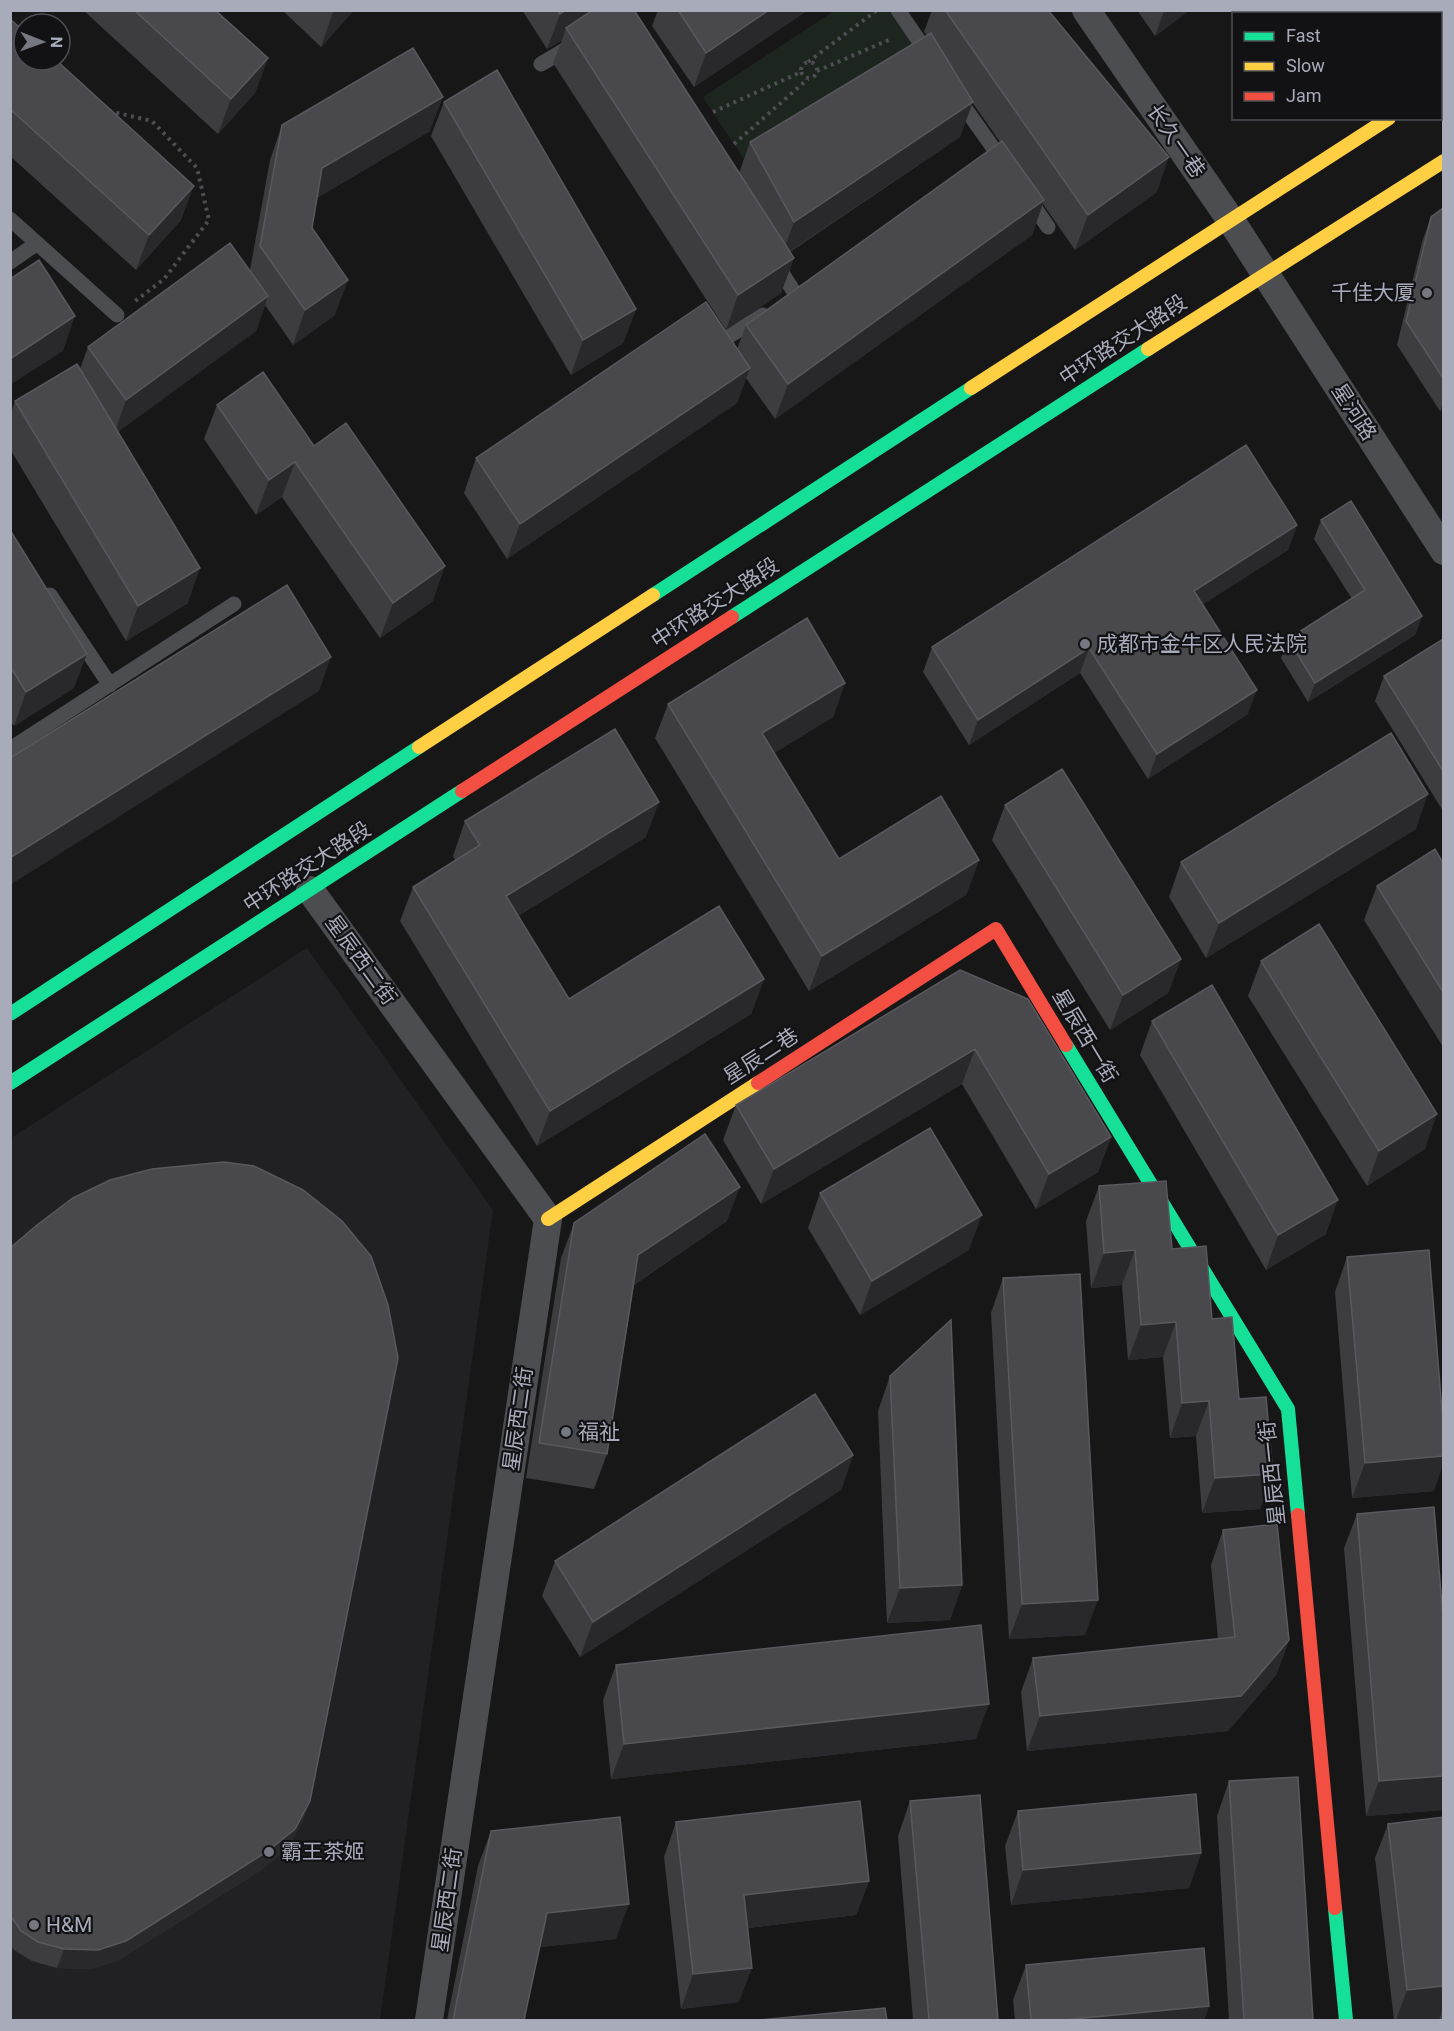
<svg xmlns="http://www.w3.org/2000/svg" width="1454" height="2031" viewBox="0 0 1454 2031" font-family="Roboto,'Noto Sans SC',sans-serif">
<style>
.built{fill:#212124}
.green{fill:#1d251f}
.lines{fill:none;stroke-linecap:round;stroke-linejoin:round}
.path{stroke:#4d4d52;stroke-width:4;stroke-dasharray:3 4.5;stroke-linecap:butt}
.lane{stroke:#4b4d51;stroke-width:15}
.street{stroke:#4b4d51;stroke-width:28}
.fast{stroke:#16e098;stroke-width:14}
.slow{stroke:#ffcf43;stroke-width:14}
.jam{stroke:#f24e42;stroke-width:14}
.wall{fill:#3d3d40}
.shaded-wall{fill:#29292b}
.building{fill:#49494d;stroke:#58585e;stroke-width:1.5}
.poi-dot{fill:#757781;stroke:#121114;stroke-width:2}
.labels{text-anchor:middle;stroke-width:4.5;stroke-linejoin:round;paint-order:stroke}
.street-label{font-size:21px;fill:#a8abb9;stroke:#121114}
.poi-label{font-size:21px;fill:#a8abb9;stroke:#121114;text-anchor:start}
</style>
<rect width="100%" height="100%" fill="#171718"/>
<path class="built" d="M307,948L493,1210L380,2020H11V1138Z"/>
<path class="green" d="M834,11H895L916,44L743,158L703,97Z"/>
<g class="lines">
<path class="path" d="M801 70a8 8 0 1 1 16 0a8 8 0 1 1-16 0Z
M808,62L876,11
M817,71L891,39
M109,111L152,121L197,168L209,220L164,279L134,302
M713,112L801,72
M734,144L808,79"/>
<path class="lane" d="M898,10L930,57
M541,64L573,45
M957,97L1004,163
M1028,198L1048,227
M10,219L117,315
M10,262L36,244
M775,262L796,295
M712,347L763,315
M50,595L110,685
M10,749L234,604"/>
<path class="street" d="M1086,10L1230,219L1444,551
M310,890L548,1219L429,2020"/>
<path class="fast" d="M1440,86L1444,84
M653,595L971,388
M732,617L1148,349
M10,1014L419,747
M1066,1045L1288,1409L1298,1515
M10,1083L462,791
M1335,1908L1346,2020"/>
<path class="slow" d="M1148,349L1444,161
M971,388L1389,118
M419,747L653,595
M548,1219L758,1083"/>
<path class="jam" d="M462,791L732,617
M758,1083L996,929L1066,1045
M1298,1515L1335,1908"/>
</g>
<path class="wall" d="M83,10H215L268,58L255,93L218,134Z
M282,10H354L321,47Z
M522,10H634L739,173L750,142L927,36L924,32L932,10H1048L1157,192L1075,250L1043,204L1032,235L775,419L746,378L737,403L507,559L464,493L476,458L737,349L746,325L1000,142L972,102L960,137L790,252L794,258L781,293L726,330L553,63L562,40L547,49Z
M658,10H808L694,87L652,26Z
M1137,10H1190L1155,36Z
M10,19L181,220L136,270L10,156Z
M444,102L636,309L623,343L571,375L431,136Z
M282,125L430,131L317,198L312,228L335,315L293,345L265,305L256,331L118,431L188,603L126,641L10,449V415L15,401L80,369L88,347L250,270L270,160Z
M1443,208V409L1440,411L1397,345L1422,242L1431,217Z
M217,405L314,446L433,601L380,638L282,497L256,515L204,439Z
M1321,520L1422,616L1415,635L1308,702L1281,658L1288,639L1352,599L1314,539Z
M1297,525L1288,550L1203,604L1248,714L1148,779L1080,673L969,745L923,672L932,647Z
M10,530L74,688L14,726L10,721Z
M1443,639V811L1375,701L1384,676Z
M845,683L833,717L774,753L839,859L979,860L966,895L809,991L655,738L668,704Z
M1005,805L1181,959L1168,993L1110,1030L992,840Z
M465,821L646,837L518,916L569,999L764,979L751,1014L537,1146L400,921L413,887L455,860L453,856Z
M1416,829L1206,958L1169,897L1181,862Z
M1443,863V1047L1364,920L1377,886Z
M1261,961L1425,1149L1367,1186L1248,996Z
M960,970L1111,1137L1098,1172L1036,1209L962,1084L761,1204L723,1140L736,1105Z
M1152,1021L1326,1234L1266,1270L1140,1055Z
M1099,1186L1172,1249L1212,1319L1239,1399L1273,1474L1260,1509L1202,1513L1196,1436L1170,1438L1163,1357L1128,1360L1122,1285L1091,1288L1086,1221Z
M820,1193L969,1250L860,1315L808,1228Z
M727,1221L634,1285L607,1454L594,1489L526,1478L561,1258L574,1223Z
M10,1248L310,1801L303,1820L288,1848L261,1870L119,1960L91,1969L57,1968L32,1961L14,1950L10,1945Z
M1347,1257L1434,1491L1352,1498L1335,1292Z
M1003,1278L1085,1635L1009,1639L991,1313Z
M890,1376L962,1585L950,1620L887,1623L878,1411Z
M853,1455L841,1490L580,1657L542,1596L555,1561Z
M1357,1514L1443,1618V1810L1366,1816L1344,1548Z
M1223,1530L1289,1640L1276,1675L1228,1731L1027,1751L1021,1692L1033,1658L1218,1639L1211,1565Z
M616,1665L976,1739L611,1779L603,1700Z
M1229,1781L1313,2020H1229L1217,1816Z
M910,1801L998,2020H913L898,1836Z
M1018,1811L1201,1853L1189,1888L1011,1905L1005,1846Z
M1443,1817V2020H1394L1375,1858L1388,1824Z
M676,1822L869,1881L856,1915L748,1928L739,2002L681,2009L664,1857Z
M491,1831L616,1939L539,1947L524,2020H447L478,1866Z
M1026,1965L1209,2006L1204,2020H1015L1013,2000Z"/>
<path class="shaded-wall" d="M335,10H354L321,47L333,12Z
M566,10H605L566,28L562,40L547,49L560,14Z
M769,10H808L694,87L706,53Z
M1164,10H1190L1155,36L1164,11Z
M268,58L255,93L218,134L231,99Z
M443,97L430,131L310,202L322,168Z
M973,102L960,137L781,257L794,222Z
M1169,157L1157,192L1075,250L1088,215Z
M194,186L181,220L136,270L149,235Z
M1044,200L1032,235L775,419L788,384Z
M794,258L781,293L726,330L738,295Z
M348,280L335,315L293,345L305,310Z
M268,296L256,331L114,435L126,400Z
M636,309L623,343L571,375L583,340Z
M75,316L63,351L10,385V359Z
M750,368L737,403L507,559L520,524Z
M1443,402V409L1440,411Z
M295,462L282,497L256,515L269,480Z
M1297,525L1288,550L1185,616L1194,591Z
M445,566L433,601L380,638L393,603Z
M200,568L188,603L126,641L138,606Z
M1422,616L1415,635L1308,702L1315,683Z
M1089,648L1080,673L969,745L978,720Z
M87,654L74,688L14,726L26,692Z
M331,657L319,691L10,885V858Z
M845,683L833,717L750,768L762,733Z
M1257,690L1248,714L1148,779L1157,754Z
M1428,794L1416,829L1206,958L1219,923Z
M659,802L646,837L493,931L506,896Z
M979,860L966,895L809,991L822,956Z
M1181,959L1168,993L1110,1030L1123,995Z
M764,979L751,1014L537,1146L550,1111Z
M975,1049L962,1084L761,1204L774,1169Z
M1437,1114L1425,1149L1367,1186L1379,1151Z
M1111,1137L1098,1172L1036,1209L1049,1174Z
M740,1187L727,1221L626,1290L638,1255Z
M1338,1200L1326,1234L1266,1270L1278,1235Z
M982,1215L969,1250L860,1315L872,1281Z
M1135,1250L1122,1285L1091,1288L1104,1253Z
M1176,1322L1163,1357L1128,1360L1141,1325Z
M1209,1401L1196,1436L1170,1438L1182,1403Z
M853,1455L841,1490L580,1657L593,1622Z
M1443,1456V1464L1434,1491L1352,1498L1365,1463Z
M1273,1474L1260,1509L1202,1513L1215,1478Z
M962,1585L950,1620L887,1623L900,1588Z
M1098,1600L1085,1635L1009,1639L1022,1604Z
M1289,1640L1276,1675L1228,1731L1027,1751L1040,1716Z
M989,1704L976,1739L611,1779L624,1744Z
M1443,1776V1810L1366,1816L1379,1781Z
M310,1801L303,1820L288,1848L261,1870L119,1960L91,1969L57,1968L64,1949Z
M1201,1853L1189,1888L1011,1905L1023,1870Z
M869,1881L856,1915L731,1930L744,1895Z
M629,1904L616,1939L534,1948L547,1913Z
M752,1968L739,2002L681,2009L693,1974Z
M1443,1986V2007L1439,2020H1396L1407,1990Z
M1209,2006L1204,2020H1063Z"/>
<path class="building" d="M134,10H215L268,58L231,99Z
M557,10H566L560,14Z
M593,10H634L794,258L738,295L566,28Z
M678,10H769L706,53Z
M945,10H1048L1169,157L1088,215Z
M10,19L24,31V60H56L194,186L149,235L10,109Z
M931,33L973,102L794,222L750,142Z
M413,48L443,97L322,168L312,228L348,280L305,310L260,246L282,125Z
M497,70L636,309L583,340L444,102Z
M1002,141L1044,200L788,384L746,325Z
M1443,208V378L1406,321L1431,217Z
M230,243L268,296L126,400L88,347Z
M39,260L75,316L10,359V279Z
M706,302L750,368L520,524L476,458Z
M77,364L200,568L138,606L15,401Z
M263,372L314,446L346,423L445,566L393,603L295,462L269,480L217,405Z
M1246,445L1297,525L1194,591L1257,690L1157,754L1089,648L978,720L932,647Z
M1351,501L1422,616L1315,683L1288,639L1365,590L1321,520Z
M10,530L87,654L26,692L10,666Z
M287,585L331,657L10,858V758Z
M807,618L845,683L762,733L839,859L941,796L979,860L822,956L668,704Z
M1443,639V771L1384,676Z
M615,729L659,802L506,896L569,999L719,906L764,979L550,1111L413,887L480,845L465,821Z
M1391,733L1428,794L1219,923L1181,862Z
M1062,769L1181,959L1123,995L1005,805Z
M1435,849L1443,863V992L1377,886Z
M1319,924L1437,1114L1379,1151L1261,961Z
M960,970L1028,999L1111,1137L1049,1174L975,1049L774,1169L736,1105Z
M1212,985L1338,1200L1278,1235L1152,1021Z
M930,1128L982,1215L872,1281L820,1193Z
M705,1134L740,1187L638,1255L607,1454L539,1443L574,1223Z
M224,1162L254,1166L303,1190L342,1221L371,1256L388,1305L398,1358L310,1801L295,1829L268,1851L126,1941L98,1950L64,1949L38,1942L21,1931L10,1915V1248L37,1225L73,1198L110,1180L152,1169Z
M1166,1181L1172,1249L1206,1246L1212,1319L1232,1317L1239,1399L1266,1397L1273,1474L1215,1478L1209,1401L1182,1403L1176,1322L1141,1325L1135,1250L1104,1253L1099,1186Z
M1429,1250L1443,1423V1456L1365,1463L1347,1257Z
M1080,1274L1098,1600L1022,1604L1003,1278Z
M951,1320L962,1585L900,1588L890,1376Z
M815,1394L853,1455L593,1622L555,1561Z
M1434,1507L1443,1618V1776L1379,1781L1357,1514Z
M1277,1524L1289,1640L1241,1696L1040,1716L1033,1658L1235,1637L1223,1530Z
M981,1625L989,1704L624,1744L616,1665Z
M1298,1777L1313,2020H1244L1229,1781Z
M1196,1794L1201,1853L1023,1870L1018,1811Z
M980,1795L998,2020H929L910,1801Z
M860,1801L869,1881L744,1895L752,1968L693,1974L676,1822Z
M620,1817L629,1904L547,1913L524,2020H453L491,1831Z
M1443,1817V1986L1407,1990L1388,1824Z
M1204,1948L1209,2006L1063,2020H1031L1026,1965Z
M885,2008L887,2020H759Z"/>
<g class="poi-dot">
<circle cx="1427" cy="293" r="6"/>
<circle cx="1085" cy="644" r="6"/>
<circle cx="566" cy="1432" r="6"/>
<circle cx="269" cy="1852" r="6"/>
<circle cx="34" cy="1925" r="6"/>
</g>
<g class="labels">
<g class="street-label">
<text transform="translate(1176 141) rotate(55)" y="7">长久一巷</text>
<text transform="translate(1123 340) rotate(-33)" y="7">中环路交大路段</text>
<text transform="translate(1354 412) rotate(57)" y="7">星河路</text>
<text transform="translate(715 603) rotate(-33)" y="7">中环路交大路段</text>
<text transform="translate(307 867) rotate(-33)" y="7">中环路交大路段</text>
<text transform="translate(361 960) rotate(54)" y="7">星辰西二街</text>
<text transform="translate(1085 1036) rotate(59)" y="7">星辰西一街</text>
<text transform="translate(761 1056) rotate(-33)" y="7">星辰二巷</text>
<text transform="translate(518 1419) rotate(-82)" y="7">星辰西二街</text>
<text transform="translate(1272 1473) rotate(-96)" y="7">星辰西一街</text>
<text transform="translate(447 1900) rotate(-82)" y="7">星辰西二街</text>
</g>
<g class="poi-label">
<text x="1415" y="300" text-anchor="end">千佳大厦</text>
<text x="1097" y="651">成都市金牛区人民法院</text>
<text x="578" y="1439">福祉</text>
<text x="281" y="1859">霸王茶姬</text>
<text x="46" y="1932">H&amp;M</text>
</g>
</g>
<rect width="1454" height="2031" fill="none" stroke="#a8abb9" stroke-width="24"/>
<rect x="1232" y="12" width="210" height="108" fill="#121114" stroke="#4e4f56" stroke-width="1.5"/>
<rect x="1244" y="32" width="30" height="9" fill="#16e098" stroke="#4e4f56" stroke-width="1.5"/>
<text x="1286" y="42" font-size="18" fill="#a8abb9">Fast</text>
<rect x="1244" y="62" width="30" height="9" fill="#ffcf43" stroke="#4e4f56" stroke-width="1.5"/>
<text x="1286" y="72" font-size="18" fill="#a8abb9">Slow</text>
<rect x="1244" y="92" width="30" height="9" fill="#f24e42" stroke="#4e4f56" stroke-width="1.5"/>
<text x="1286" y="102" font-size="18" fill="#a8abb9">Jam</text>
<g transform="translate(42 42) rotate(91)"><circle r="28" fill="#121114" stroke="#4e4f56" stroke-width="1.5"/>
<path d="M0-4.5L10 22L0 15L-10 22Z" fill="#757781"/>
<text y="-9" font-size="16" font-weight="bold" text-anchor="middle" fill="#a8abb9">N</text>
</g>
</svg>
